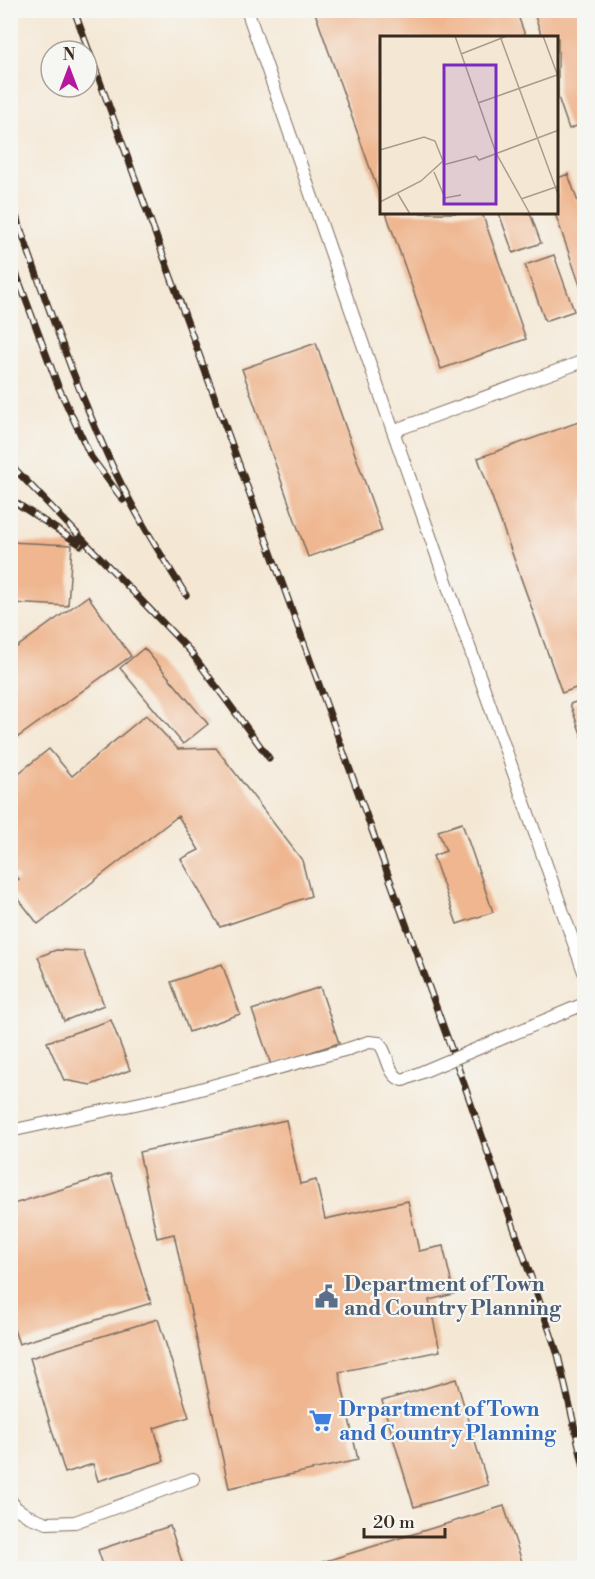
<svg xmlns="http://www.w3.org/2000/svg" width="595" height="1579" viewBox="0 0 595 1579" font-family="'Libre Bodoni',serif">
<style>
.building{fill:#efb68f}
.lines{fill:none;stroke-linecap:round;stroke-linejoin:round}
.lane-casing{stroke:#7c6c5e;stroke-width:14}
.lane{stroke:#fff;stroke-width:12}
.rail-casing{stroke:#3b2a1e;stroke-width:7}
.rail{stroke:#f6f6f2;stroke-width:4.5;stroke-dasharray:14;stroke-linecap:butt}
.lane-bridge-casing{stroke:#7c6c5e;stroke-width:14;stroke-linecap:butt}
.lane-bridge{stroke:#fff;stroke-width:12}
.labels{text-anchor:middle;stroke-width:4.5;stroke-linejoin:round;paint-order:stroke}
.service-label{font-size:21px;font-weight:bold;fill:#4e5e75;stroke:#f6f6f2;text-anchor:start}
.shop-label{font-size:21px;font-weight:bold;fill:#366cbe;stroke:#f6f6f2;text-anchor:start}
.inset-road{fill:none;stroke:#aa9c8c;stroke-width:1.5}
.view{fill:#7b2cbf;fill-opacity:0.15;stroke:#7b2cbf;stroke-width:3}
.inset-edge{fill:none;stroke:#3b2a1e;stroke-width:3}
</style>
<rect width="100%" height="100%" fill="#f6f6f2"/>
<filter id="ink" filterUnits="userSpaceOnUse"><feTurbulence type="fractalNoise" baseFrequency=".0167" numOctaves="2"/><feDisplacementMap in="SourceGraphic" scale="12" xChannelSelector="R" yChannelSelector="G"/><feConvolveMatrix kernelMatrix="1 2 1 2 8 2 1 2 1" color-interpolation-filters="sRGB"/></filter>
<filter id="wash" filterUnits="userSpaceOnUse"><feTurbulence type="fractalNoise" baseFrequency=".008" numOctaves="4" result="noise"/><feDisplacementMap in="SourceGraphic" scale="24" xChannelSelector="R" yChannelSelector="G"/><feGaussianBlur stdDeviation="1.35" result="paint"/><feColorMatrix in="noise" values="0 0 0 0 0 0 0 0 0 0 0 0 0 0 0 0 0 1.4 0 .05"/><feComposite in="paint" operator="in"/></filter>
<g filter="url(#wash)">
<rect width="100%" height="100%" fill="#f4e8d5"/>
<g id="blocks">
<path class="building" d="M314,10H516L526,38H382V202Z
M533,10H584V123L569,129L558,97V38H533L541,34Z
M568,174L584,219V297L555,213H558V178Z
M386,213H482L526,339L441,369Z
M499,213H530L541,243L513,253Z
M554,255L574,311L545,321L525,265Z
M316,343L382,531L308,557L242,369Z
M584,420V685L562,693L478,458Z
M10,542L72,545L68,606L10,603Z
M88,596L131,656L18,737L10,727V652Z
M144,648L208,724L183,744L120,668Z
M584,699V742L570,704Z
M146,715L178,749L216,748L302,860L311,896L220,927L181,859L199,850L178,816L38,924L10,888V885L19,879L10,869V780L49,749L72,776Z
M462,823L493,912L457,924L433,856L446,851L438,831Z
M56,950L83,951L104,1005L64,1021L38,957Z
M222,964L240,1014L189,1032L171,982Z
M320,987L339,1043L271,1065L252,1010Z
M111,1020L130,1070L91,1085L64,1080L47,1042Z
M286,1120L300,1184L316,1180L325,1219L408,1201L419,1251L443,1246L454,1294L429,1300L440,1351L339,1372L358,1460L229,1488L174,1234L157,1238L139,1152Z
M111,1174L151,1303L19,1344L10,1318V1205Z
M158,1319L189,1417L154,1428L164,1461L98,1481L93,1464L65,1473L30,1358Z
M456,1379L488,1485L414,1507L382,1401Z
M504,1506L524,1568H303Z
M170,1526L184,1568H104L98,1550Z"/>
</g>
</g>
<g filter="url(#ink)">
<use href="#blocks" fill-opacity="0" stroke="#7c6c5e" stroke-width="1.5"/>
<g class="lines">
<defs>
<path id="lane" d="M247,10L393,431L584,972
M393,431L584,361
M498,1040L584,1004
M10,1131L182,1094L348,1049
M10,1500L16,1508L28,1516L47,1523L75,1522L193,1479"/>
</defs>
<use href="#lane" class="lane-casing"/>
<use href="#lane" class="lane"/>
<defs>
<path id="rail" d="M74,10L463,1081L558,1355L584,1468
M10,199C40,284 69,369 106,452C128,502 157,549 186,595
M10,257L58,386L91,457L123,500
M10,464L190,651L269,758
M10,499L81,545"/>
</defs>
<use href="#rail" class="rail-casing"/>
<use href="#rail" class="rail"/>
<defs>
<path id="lane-bridge" d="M348,1049L369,1042L379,1043C389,1054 387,1076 403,1080L498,1040"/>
</defs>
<use href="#lane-bridge" class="lane-bridge-casing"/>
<use href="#lane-bridge" class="lane-bridge"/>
</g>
</g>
<defs>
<symbol id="civic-bare" viewBox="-9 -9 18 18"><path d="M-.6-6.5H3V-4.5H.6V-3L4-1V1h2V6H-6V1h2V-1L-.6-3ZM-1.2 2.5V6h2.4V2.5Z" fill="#5c6f8a" stroke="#f6f6f2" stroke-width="2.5" paint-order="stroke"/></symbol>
<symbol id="supermarket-bare" viewBox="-9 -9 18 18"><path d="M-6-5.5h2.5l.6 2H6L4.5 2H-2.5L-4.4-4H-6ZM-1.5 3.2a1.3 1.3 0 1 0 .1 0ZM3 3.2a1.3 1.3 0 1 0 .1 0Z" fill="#3f7fe0" stroke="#f6f6f2" stroke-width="2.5" paint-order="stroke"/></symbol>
</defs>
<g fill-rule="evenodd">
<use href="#civic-bare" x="310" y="1280" width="33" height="33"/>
<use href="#supermarket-bare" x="304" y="1404" width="33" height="33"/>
</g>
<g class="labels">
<g class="service-label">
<text x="344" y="1291">Department of Town<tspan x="344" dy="24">and Country Planning</tspan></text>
</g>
<g class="shop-label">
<text x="339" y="1416">Drpartment of Town<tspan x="339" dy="24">and Country Planning</tspan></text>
</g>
</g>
<g transform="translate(380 36)">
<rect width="178" height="178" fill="#f4e8d5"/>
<path class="inset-road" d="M75,0L116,117L150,178M120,0L179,161M163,0L179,43M81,18L127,0M98,67L177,39M0,114L44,101L55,105L63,125L41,145L0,166M63,129L96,120L99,124L179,94M54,136L65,162L81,159M18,158L30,178M141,163L179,150"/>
<path class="view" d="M64,29H116V168H64Z"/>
<rect width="178" height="178" class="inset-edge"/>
</g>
<rect width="595" height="1579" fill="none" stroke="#f6f6f2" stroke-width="36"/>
<g transform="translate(69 69)"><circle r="28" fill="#f6f6f2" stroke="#aba49d" stroke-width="1.5"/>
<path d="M0-4.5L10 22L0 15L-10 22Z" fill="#b5179e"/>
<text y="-9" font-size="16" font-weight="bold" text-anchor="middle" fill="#3b2a1e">N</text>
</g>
<path d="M364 1528v9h81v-9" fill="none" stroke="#3b2a1e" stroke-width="3"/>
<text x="373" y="1528" font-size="18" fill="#3b2a1e" stroke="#f6f6f2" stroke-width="4.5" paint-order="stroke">20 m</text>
</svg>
